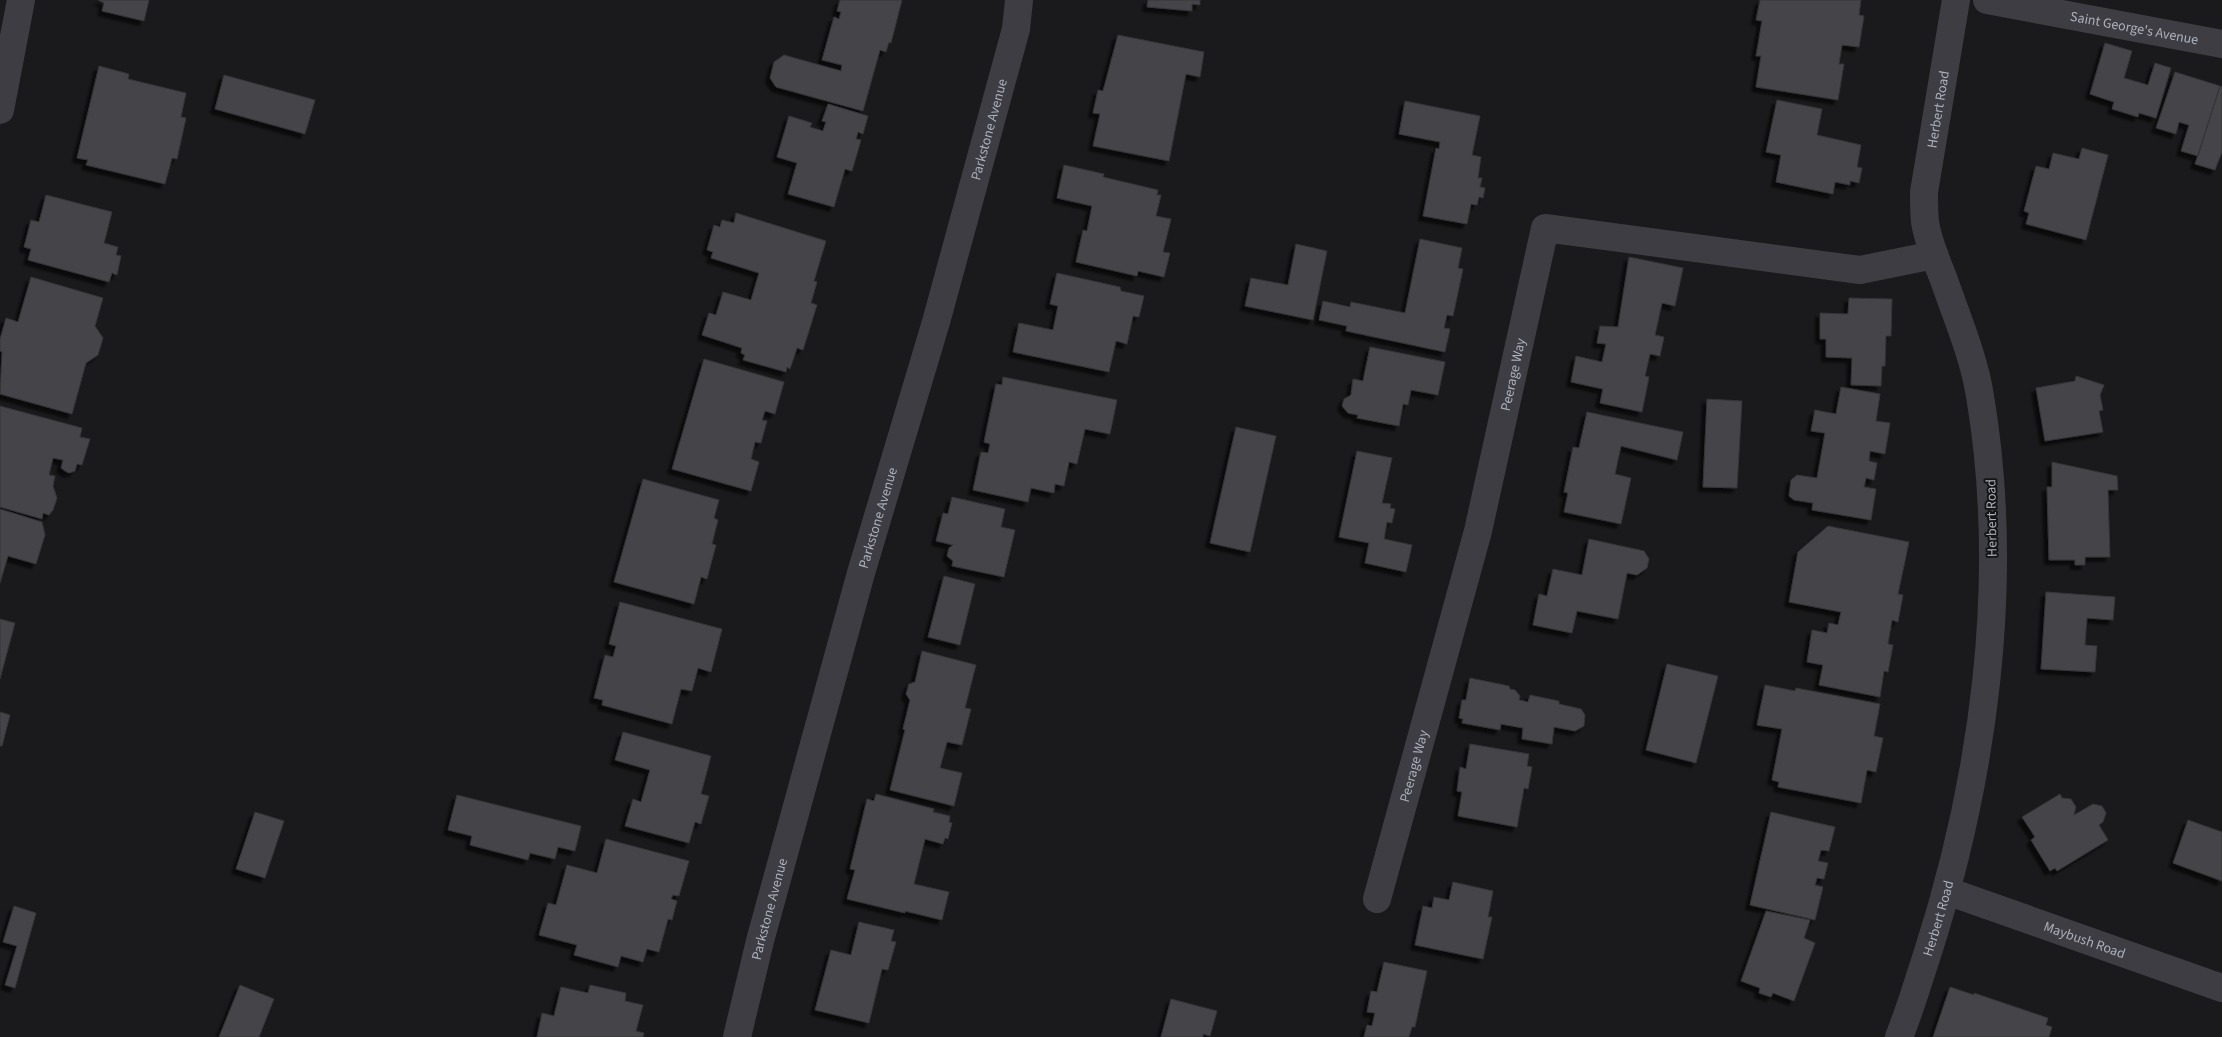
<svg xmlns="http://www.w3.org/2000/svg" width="2222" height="1037" viewBox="0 0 2222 1037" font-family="'Source Sans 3',sans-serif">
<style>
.building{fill:#444549;stroke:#353438;filter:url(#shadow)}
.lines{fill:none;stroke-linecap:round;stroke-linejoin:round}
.minor{stroke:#3d3d43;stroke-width:28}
.labels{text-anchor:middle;stroke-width:4;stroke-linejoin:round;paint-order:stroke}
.street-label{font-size:14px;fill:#adb0bb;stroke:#151517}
</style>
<defs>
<filter id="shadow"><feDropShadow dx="-4.5" dy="4.5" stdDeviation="1" flood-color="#0009"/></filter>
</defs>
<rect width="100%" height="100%" fill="#1a1a1c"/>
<path class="building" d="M98,0H149L144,21L102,11L104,3Z
M840,0H902L891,43L889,42L886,52L880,50L863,111L776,87L770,78L774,62L784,55L841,71L842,65L822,60L834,17L839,19L841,12L837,11Z
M1148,0H1200V5L1192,4V11L1147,7Z
M1760,0H1861L1859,15L1864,16L1859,47L1842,45L1839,64H1844L1838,100L1756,87L1761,56H1756L1762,21L1756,20Z
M1118,35L1204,52L1200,77L1186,74L1169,161L1093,146L1100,114L1093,113L1098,90L1103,91Z
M2105,43L2132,51L2124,78L2148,85L2155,63L2171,68L2156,118L2139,113L2138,117L2112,109L2114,102L2090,94Z
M99,66L129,74L128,79L186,93L181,117L186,118L177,159L172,158L165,184L86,165L88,160L77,158Z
M2175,72L2220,86L2198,156L2181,151L2189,125L2179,122L2176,134L2156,128Z
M224,75L315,100L305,134L215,109Z
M2220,86L2222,87V152L2215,170L2195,164Z
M1777,100L1822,109L1817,135L1861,145L1857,167L1862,168L1859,183L1850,181V185L1835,182L1833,194L1776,182L1781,155L1766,152Z
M1405,101L1480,116L1472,155L1481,157L1478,178H1482L1480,187L1485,188L1483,198L1479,197L1477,205L1471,204L1467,224L1423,216L1436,148L1439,149L1440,142L1399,134Z
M828,104L868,116L863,134L858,132L856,139L861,140L852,171L845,169L834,207L788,194L797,163L777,157L789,116L812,123L810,127L823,131L826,122L822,121Z
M2082,148L2108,155L2086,240L2026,224L2029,213L2024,211L2036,166L2049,169L2053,153L2079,159Z
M1064,165L1104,174L1103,177L1158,190L1157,195H1161L1156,216L1171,219L1163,252L1170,253L1164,277L1138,271L1137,276L1076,262L1083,230L1087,231L1092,206L1057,198Z
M46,195L112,212L104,243L118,247L116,255L121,256L117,275L112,273L109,282L28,260L31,249L24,247L31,220L39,222Z
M736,213L826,241L814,281L817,282L811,303L817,305L803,350L797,348L790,369L787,367L786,372L743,360L745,355L741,353L742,348L702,335L709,313L716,315L723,292L751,300L759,273L711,258L713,252L707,250L714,225L720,227L722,220L734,223Z
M1420,239L1462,248L1458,268L1463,269L1453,316L1447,315L1444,328L1450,329L1445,352L1346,331L1347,326L1319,320L1323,301L1350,307L1351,302L1405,313Z
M1296,244L1327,251L1313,320L1245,306L1251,278L1288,285Z
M1629,257L1683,268L1675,306L1662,303L1655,335L1664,337L1660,356L1650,354L1645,376L1649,377L1642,412L1600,403L1603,389L1571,382L1576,356L1602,362L1606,344L1597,343L1600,326L1618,327Z
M1057,273L1120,287L1121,291L1144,296L1139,317L1133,316L1127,344L1116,341L1109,372L1013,352L1019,323L1053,330L1058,306L1050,304Z
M31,277L103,298L95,326L103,338L98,355L86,363L72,414L0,394L2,352L0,351V339L6,318L18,322Z
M1849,298L1892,299L1891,336H1886L1885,366H1882L1881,386L1851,385L1852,358L1826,357V339H1820V313L1848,314Z
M1370,347L1445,362L1438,395L1411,390L1408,405L1403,404L1399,426L1357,418L1358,415L1348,413L1342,406L1344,399L1351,395L1353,379L1363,381Z
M704,359L784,382L775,414L765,411L762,420L767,421L761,443L755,442L751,459L759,462L751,491L672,469Z
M2076,376L2104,385L2100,395L2103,410L2099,411L2103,432L2045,441L2036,388L2075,381Z
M1003,377L1117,400L1110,434L1085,429L1077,464L1069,462L1064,486L1055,484L1054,493L1031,488L1028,502L973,490L981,452L988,453L990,444L984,442L996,384L1002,385Z
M1841,387L1880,394L1876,421L1890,423L1885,454L1870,451L1869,461L1877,463L1874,480L1866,478L1864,487L1876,489L1871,520L1812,510L1813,503L1794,500L1789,496L1791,480L1797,475L1817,478L1825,433L1811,431L1815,410L1836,414Z
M1707,399L1742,401L1737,488L1703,487Z
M0,406L82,428L80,437L90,439L82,465L77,464L75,471L69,473L65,471L61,468L63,460L53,458L49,475L55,476L53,486L57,498L53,510L49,515L43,513L42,519L0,507Z
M1587,412L1683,432L1677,460L1621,446L1615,474L1631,478L1621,524L1564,512L1568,493L1564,492L1573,447L1579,448Z
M1236,427L1276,436L1250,552L1210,543Z
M1357,451L1392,458L1382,503L1391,504L1390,508L1395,509L1392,523L1387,522L1384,539L1412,545L1406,572L1365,563L1369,543L1339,537Z
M2052,462L2117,476L2118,490H2108L2110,557H2085V565H2075V560H2049L2047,487H2052Z
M643,479L719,500L714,518L718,520L712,544L716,545L707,579L701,577L694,604L614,582Z
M952,497L1005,509L1001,527L1015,530L1004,577L952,566L953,561L947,556L949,548L953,545L936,541L943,513L948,514Z
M0,509L42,522L45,535L36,564L8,556L0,583Z
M1828,526L1909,542L1898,594L1903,595L1898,622L1892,620L1888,644L1893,645L1888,672L1884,671L1880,697L1819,685L1823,665L1807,662L1812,630L1827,633L1829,623L1838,625L1841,612L1789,602L1798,552Z
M1589,539L1644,551L1649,559L1647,568L1637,575L1627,573L1618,619L1577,611L1572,633L1533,625L1539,594L1547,596L1553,569L1582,575Z
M944,576L975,584L960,645L928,637Z
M2046,592L2115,597L2113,620L2087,618L2085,645L2097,646L2095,672L2041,669Z
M620,602L722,629L711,672L698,668L692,691L681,689L672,724L602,705L603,700L594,698L605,655L613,657L616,646L609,644Z
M0,619L15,623L0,679Z
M922,651L976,665L965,708L971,709L962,745L947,742L940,768L962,773L954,806L890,790L905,730L903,729L910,700L906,694L909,684L915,682Z
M1667,664L1718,676L1696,763L1646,750Z
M1470,678L1509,686L1510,689L1515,690L1520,696L1519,700L1528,702L1530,695L1559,701V704L1581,709L1585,715L1584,726L1575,731L1554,727L1552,744L1522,739L1523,728L1501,724L1500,730L1462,723L1463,719L1459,718L1462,700H1466Z
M1765,685L1795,691L1796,688L1880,704L1874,736L1883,738L1876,772L1867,770L1861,803L1778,787L1779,782L1772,780L1782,729L1757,725Z
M0,712L10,715L2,746H0Z
M623,732L711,756L701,794L709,796L701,824L695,822L689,843L625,826L633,799L641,802L650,770L615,760Z
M1470,744L1529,754L1527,766L1532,767L1528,789L1524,788L1517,827L1458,816L1462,792L1457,791L1460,767L1466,769Z
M876,794L934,809L933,812L950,816L949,822L952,823L948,839L945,838L943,844L925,839L914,884L949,892L942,920L905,911V913L847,899L855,870L850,869L867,799L874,801Z
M2060,794L2062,798L2071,799L2076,807L2074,815L2093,804L2102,806L2106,813L2103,822L2099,825L2108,840L2057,871L2055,868L2050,871L2031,840L2035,837L2022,817Z
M457,795L581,826L575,851L558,847L555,859L530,853L528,860L470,845L472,836L448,830Z
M255,812L284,821L265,878L236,869Z
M1771,812L1835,827L1829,851L1821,850L1818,861L1828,863L1824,879L1817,878L1815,885L1823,887L1815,920L1750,905Z
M2188,820L2222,832V881L2173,863Z
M606,839L689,861L679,896L673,895L671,899L677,901L672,920L668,919L659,952L647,949L643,962L621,956L618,967L574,955L577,945L539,935L548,903L556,905L567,865L597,873Z
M1453,882L1493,891L1488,917H1492L1483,959L1415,945L1423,906L1432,908L1434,897L1449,900Z
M14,906L36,913L15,988L5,985L17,946L3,942Z
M1766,911L1810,920L1804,938L1815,943L1794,1001L1773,993L1771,997L1759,993L1760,988L1741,981Z
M859,922L894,930L891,941L896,942L888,970L882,969L869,1023L815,1010L831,950L851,955Z
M1384,962L1427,971L1415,1027H1412L1409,1037H1364L1367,1025L1372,1026L1375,1013L1367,1012L1371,991L1377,992Z
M240,985L274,999L259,1037H219Z
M590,985L626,993L625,1001L643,1005L636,1031L644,1033L643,1037H537L542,1013L554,1016L561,987L588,993Z
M1950,987L1974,995V993L2048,1018L2046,1025L2052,1027L2049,1037H1933Z
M1171,999L1217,1011L1210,1036L1203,1034V1037H1161Z"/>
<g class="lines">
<g class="minor">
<path id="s1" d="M1987,0L2222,44"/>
<path d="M0,110L21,0"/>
<path id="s2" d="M1947,891L2222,988"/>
<path id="s3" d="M1377,899L1478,531L1545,228L1860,270L1934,255"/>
<path id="s4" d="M737,1037L760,941L861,573L936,322L1016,29L1019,0"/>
<path id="s5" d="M1899,1037C1910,1010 1918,982 1927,955C1984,778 2011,581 1980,396C1974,357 1957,318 1944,280C1937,262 1928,242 1925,222C1924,212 1924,202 1924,192L1956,0"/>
</g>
</g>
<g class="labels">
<g class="street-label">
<text dy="5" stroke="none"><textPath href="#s1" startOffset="150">Saint George's Avenue</textPath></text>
<text dy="5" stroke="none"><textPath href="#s5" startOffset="950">Herbert Road</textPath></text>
<text dy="5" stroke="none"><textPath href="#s4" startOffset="942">Parkstone Avenue</textPath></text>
<text dy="5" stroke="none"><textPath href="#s3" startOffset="542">Peerage Way</textPath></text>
<text dy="5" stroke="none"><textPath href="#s4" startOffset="538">Parkstone Avenue</textPath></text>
<text transform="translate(1991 518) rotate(-91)" y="5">Herbert Road</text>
<text dy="5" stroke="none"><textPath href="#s3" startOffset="138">Peerage Way</textPath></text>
<text dy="5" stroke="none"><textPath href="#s4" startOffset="132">Parkstone Avenue</textPath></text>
<text dy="5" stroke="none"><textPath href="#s5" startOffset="125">Herbert Road</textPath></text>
<text dy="5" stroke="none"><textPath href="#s2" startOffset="146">Maybush Road</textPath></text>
</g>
</g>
</svg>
